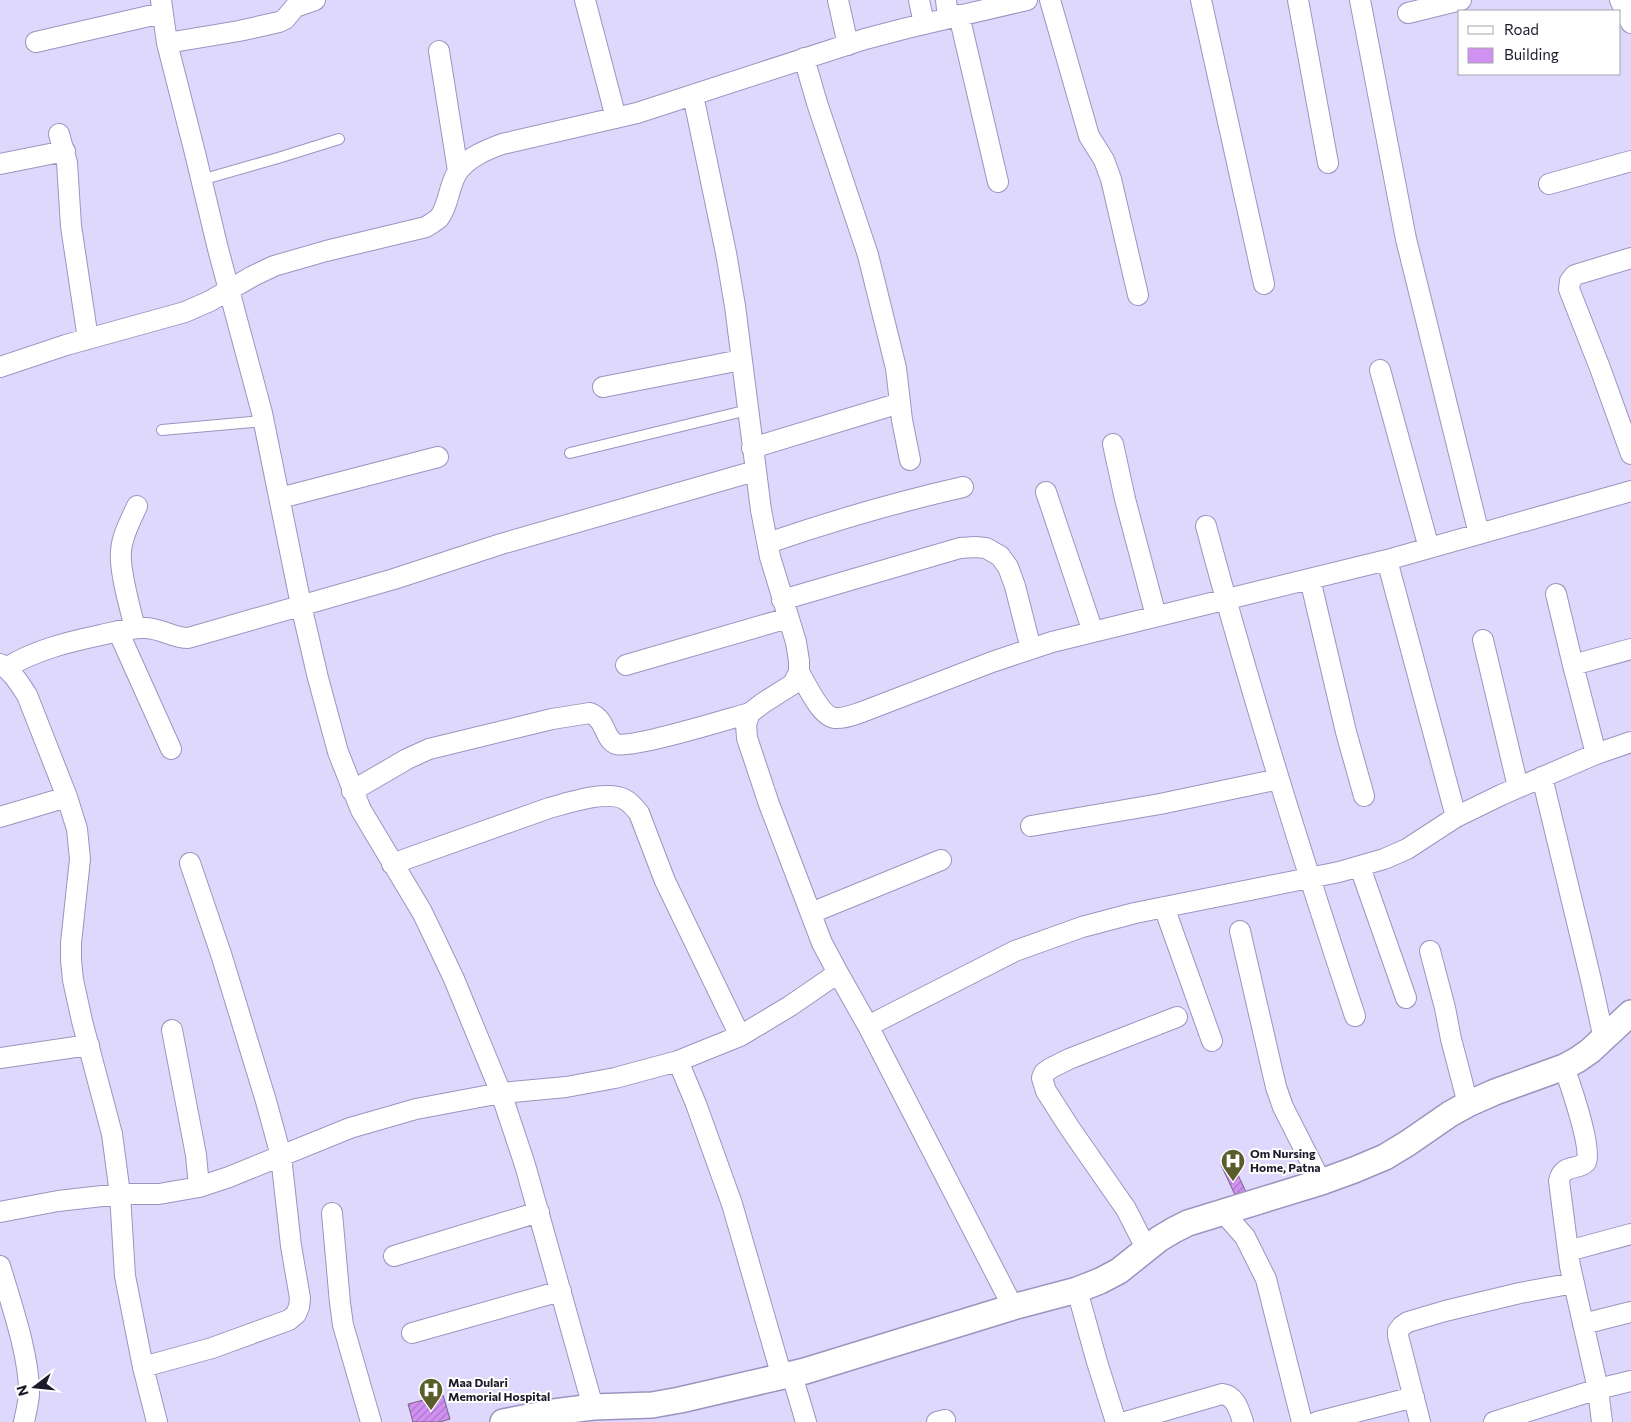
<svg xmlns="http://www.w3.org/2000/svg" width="1631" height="1422" viewBox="0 0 1631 1422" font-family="Commissioner,sans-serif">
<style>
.building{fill:url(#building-hatch);stroke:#786185}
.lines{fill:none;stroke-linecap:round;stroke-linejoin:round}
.service-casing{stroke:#9c94bf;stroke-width:12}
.minor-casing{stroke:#9c94bf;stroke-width:22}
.tertiary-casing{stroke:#9c94bf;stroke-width:28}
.service{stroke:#fff;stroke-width:10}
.minor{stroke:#fff;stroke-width:20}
.tertiary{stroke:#fff;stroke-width:25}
.labels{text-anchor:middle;stroke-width:4;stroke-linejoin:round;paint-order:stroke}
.poi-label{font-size:12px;font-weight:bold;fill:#1d1a2a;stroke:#fff;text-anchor:start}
</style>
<defs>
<pattern id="building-hatch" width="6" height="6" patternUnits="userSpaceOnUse" patternTransform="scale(1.25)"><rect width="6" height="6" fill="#d091f2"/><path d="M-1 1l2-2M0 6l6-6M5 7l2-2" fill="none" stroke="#a876c4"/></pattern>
</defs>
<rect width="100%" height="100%" fill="#ded8fd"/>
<path class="building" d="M1231,1160L1246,1192L1236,1197L1221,1165Z
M443,1395L450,1419L440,1422H413L408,1404Z"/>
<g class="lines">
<defs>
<path id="service" d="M201,180L278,158L339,139
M162,430L263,421
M570,453L748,410"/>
<path id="minor" d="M161,0L167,43L195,153L218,249L262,413L301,605L318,678L338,752L361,810L422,912L437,943L454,979L501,1093L525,1165L593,1407
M585,0L616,118
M838,0L848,45
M919,0L924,24
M946,0L948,18
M1050,0L1089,136L1104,160L1111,179L1138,295
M1201,0L1264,284
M1298,0L1328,163
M1360,0L1406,239L1479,534
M1620,0L1631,23
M1408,13L1461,0
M959,15L998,182
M36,42L162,13
M167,43L239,31L279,22L285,19L295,7L315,0
M439,51L458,171
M804,58L817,103L868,255L896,368L902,420L910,460
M693,95L726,253L735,306L761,510L770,557L796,642L799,661V672L793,684L763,703L750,713L746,724L747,738L769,804L822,943L838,973L868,1026L1013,1307
M59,134L67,163L71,226L88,339
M0,164L65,151
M1549,184L1631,161
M1631,258L1575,275L1570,281L1569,289L1600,368L1631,454
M0,367L66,345L185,312L210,301L253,276L274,266L326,251L426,227C430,224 436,221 439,218C450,204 448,184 459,170C469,157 486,150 502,144L637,113L865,39L907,28L1027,0
M1380,370L1429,548
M603,387L741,360
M1113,444L1125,499L1156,616
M752,448L900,403
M1046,492L1093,632
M280,498L438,457
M1206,526C1250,691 1301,854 1355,1016
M768,543C832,521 897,502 963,487
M1387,560L1456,817
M1310,579L1346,732L1364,796
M1556,594L1573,665L1596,754
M782,600L960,548L975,547L986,548L1000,556L1008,567L1015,586L1031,649
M135,628C130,608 119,570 121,551C122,535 131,520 137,506
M118,631L171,749
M1483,640L1518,787
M0,664C12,671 19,683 27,695L67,797L77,829L80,859L71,943V960L73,980L82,1021L112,1134L120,1194L125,1276L143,1367L157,1422
M626,665L788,618
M1573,665L1631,649
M6,668C35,650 68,642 101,635C115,632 129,628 143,628C159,627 173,638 188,638L394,579L501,544L755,471
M799,672C806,684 821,717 835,718C844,719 853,715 862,712L992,662L1052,642L1387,560L1631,491
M1542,777L1591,980L1604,1039
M352,791L407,759L429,749L552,719L590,713C606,719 604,739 616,744C632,749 728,719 750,713
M0,817L67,797
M1031,826L1160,804L1279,779
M392,864L549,808C568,803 606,790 624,799C630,802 635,808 639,813L665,881L740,1036
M1360,867L1406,998
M1164,907L1212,1041
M811,913L941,860
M1240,931L1276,1087L1283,1107L1321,1182
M1430,951L1445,1008L1451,1039L1468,1104
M868,1026L1015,951L1082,927L1135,913L1339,872L1384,859L1407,849L1456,817L1501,795L1596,754L1631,742
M172,1030L196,1155L199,1187
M0,1058L89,1045
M678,1061L696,1104L732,1204L782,1377
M1564,1067C1569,1081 1594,1152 1586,1162C1578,1171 1563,1163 1559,1181L1570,1266L1598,1389L1602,1422
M0,1212L58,1201L120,1194H159L199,1187L229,1177L350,1128L416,1109L501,1093L566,1087L615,1078L678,1061L740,1036L790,1006L838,973
M332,1213L340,1303L343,1325L371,1422
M1224,1213L1245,1237L1266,1279L1302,1422
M1147,1250L1126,1209L1069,1127L1046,1091L1042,1078L1044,1073L1051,1068L1069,1059L1177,1017
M1568,1251L1631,1234
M394,1256L539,1212
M0,1266C11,1303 30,1357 29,1395C28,1404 26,1413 24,1422
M1077,1290L1097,1362L1116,1422
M1583,1324L1631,1312
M412,1333L561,1291
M143,1367L212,1348L289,1320L296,1314L299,1307L300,1298L291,1246L281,1156L266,1101L221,954L190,863
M792,1375L806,1422
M937,1422L945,1420
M1125,1422L1222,1394C1236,1396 1239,1410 1243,1422
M1317,1422L1414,1397
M1420,1422L1398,1336V1331L1402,1326L1408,1322L1445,1311L1520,1293L1574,1283
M1494,1422L1598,1389L1631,1381"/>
<path id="tertiary" d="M503,1422L554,1412L593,1407L652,1405L680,1400L805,1371L1013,1307L1077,1290L1100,1281L1119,1271L1159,1239L1174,1230L1188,1223L1321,1182L1354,1170L1385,1157L1408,1143L1450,1114L1468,1104L1495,1092L1564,1067L1577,1060L1590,1051L1631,1013"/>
</defs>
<use href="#service" class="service-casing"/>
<use href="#minor" class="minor-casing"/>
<use href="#tertiary" class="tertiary-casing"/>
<use href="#service" class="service"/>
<use href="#minor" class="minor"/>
<use href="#tertiary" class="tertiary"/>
</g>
<defs>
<symbol id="hospital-pin" viewBox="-11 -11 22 30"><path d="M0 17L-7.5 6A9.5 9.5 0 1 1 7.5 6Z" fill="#595d2b" stroke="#fff"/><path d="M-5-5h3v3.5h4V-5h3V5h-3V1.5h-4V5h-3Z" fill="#fff"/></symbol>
</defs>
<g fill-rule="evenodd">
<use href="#hospital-pin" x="1219" y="1147" width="28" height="38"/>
<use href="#hospital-pin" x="417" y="1376" width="28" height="38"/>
</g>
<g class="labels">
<g class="poi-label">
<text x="1250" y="1158">Om Nursing<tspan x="1250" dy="14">Home, Patna</tspan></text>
<text x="448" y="1387">Maa Dulari<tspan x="448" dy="14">Memorial Hospital</tspan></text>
</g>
</g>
<rect x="1458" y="10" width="162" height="65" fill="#ffffff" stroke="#a5a3aa"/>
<rect x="1468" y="26" width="25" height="8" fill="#ffffff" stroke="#a5a3aa"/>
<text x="1504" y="35" font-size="15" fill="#1d1a2a">Road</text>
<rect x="1468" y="48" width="25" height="15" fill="#d091f2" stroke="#a5a3aa"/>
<text x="1504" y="60" font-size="15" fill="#1d1a2a">Building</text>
<g transform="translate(35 1387) rotate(254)" stroke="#ffffff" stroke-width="4" paint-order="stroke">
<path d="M0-4L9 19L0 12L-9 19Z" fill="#1d1a2a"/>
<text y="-8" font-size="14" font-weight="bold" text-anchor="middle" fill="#1d1a2a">N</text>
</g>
</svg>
